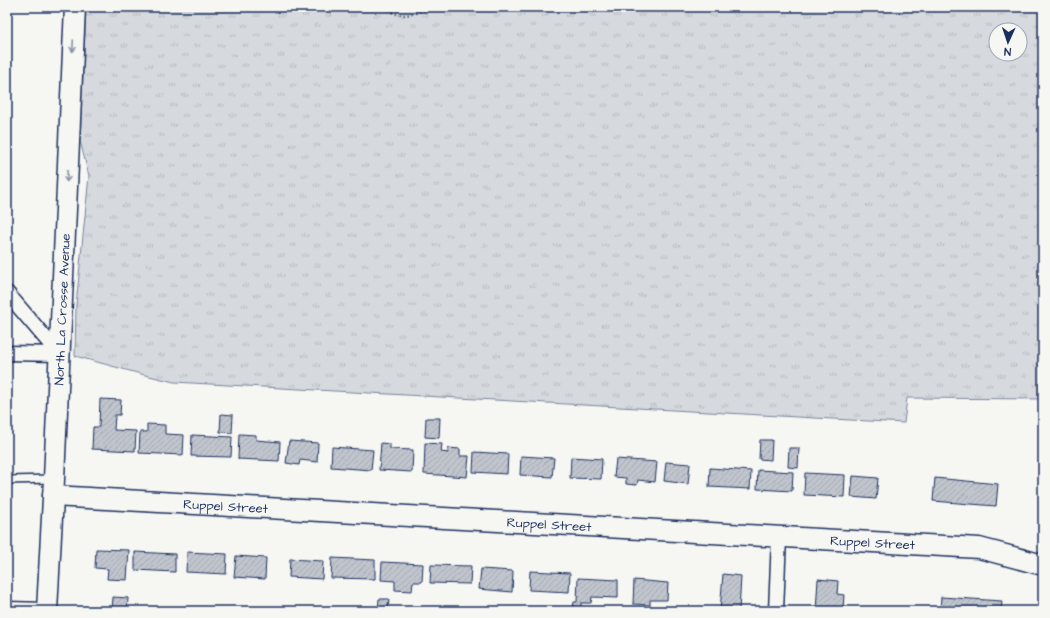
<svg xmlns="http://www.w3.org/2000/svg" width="1050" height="618" viewBox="0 0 1050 618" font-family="'Architects Daughter',sans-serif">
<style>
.grass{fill:url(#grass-tufts);stroke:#78849e;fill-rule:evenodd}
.building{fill:url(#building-hatch);stroke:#1b2f5e}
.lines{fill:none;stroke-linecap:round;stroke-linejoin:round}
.lane-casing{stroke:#1b2f5e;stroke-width:10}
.street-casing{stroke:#1b2f5e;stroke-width:17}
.secondary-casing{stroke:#1b2f5e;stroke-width:23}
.path{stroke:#1b2f5e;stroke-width:2.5;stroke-dasharray:1 3;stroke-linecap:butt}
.lane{stroke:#f6f6f2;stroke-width:7}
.street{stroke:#f6f6f2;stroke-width:14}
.secondary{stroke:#f6f6f2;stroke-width:20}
.oneway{stroke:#8892a8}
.labels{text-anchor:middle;stroke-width:3.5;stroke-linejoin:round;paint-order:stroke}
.street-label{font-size:13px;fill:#1b2f5e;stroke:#f6f6f2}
</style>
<defs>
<pattern id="grass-tufts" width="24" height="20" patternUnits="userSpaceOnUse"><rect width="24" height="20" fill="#d6d9dd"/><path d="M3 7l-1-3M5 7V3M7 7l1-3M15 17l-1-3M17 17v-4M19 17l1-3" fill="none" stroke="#b7bbc0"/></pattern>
<pattern id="building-hatch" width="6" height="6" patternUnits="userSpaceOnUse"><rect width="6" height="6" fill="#c0c4cd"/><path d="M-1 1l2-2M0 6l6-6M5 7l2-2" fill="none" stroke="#a4a9b2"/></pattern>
</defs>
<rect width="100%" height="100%" fill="#f6f6f2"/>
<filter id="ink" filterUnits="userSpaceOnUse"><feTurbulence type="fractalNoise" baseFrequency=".025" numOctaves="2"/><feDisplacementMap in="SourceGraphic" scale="8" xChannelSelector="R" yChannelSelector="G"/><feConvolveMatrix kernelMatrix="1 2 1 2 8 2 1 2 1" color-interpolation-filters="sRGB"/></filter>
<g filter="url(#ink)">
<path class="grass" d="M86,7H1043V399L907,398L904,423L174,382L141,374L75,356L76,305L89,176L80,141ZM996,30H1020V54H996Z"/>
<path class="building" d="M100,399L121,400L120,415H115L114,430L136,431L135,451L92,449L93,427H99Z
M221,414L233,415L232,433L220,432Z
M426,418H440L439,438L425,437Z
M147,424L165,425V434L184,435L183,455L139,453L140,432H147Z
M239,434L256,435V440L280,442L279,461L238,459Z
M192,435L232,437L231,457L191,456Z
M760,440H772L771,460L759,459Z
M289,441L318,443L317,462L300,460L299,465L286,463Z
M381,443L390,444V449L413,450L412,472L379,470Z
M425,443L442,444L441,452L448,453V448L460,449V456H469L467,477L424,474Z
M332,447L373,450L371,470L331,467Z
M789,448H799L798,468L788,467Z
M474,452L508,454L507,474L473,472Z
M521,456L554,458L552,477L520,475Z
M571,457L602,459L601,479L570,478Z
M616,459L657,462L655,482L638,480L637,485L626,484V478L614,477Z
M666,462L690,464L688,484L664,481Z
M710,468L751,471L750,489L709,487Z
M758,470L793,472L792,491L757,489Z
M805,473L845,475L844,497L804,495Z
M853,476L878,478L876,499L851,497Z
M935,478L998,484L996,506L933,501Z
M96,549L129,550L127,580L107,579L108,569L95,568Z
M135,552L175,554V572L135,570Z
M187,552L227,554L226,574L186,572Z
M236,556L266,558L265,579L234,577Z
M332,558L375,560V579L331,578Z
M290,559L323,561L322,579L289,577Z
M382,562L423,564L422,582H413L412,591L395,590V581L381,580Z
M431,565L471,566L470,584L430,583Z
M481,569L513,571L512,592L479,589Z
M530,571L570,573L569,592L529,590Z
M723,574L741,576L739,611H720Z
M578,578L618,580V598L592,597L591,603H581V608L573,607L574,602H577Z
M818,579L838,581L837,594L844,595L843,609L835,608V611H816Z
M634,580L668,583L667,600H650V605L633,604Z
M113,597L128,598L127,611H112Z
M941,597L1002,601L1001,611H940Z
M379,599H389L388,611H378Z
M861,608L882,609V611H860Z"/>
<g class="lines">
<defs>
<path id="lane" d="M7,480L52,479"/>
<path id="street" d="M7,293L59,354
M7,353L59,354
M7,609L47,610
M776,611L779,537"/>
<g id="secondary">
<path id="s1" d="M53,496L979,548L1043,565"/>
<path id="s2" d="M47,611L54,479L75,7"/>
</g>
</defs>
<use href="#lane" class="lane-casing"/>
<use href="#street" class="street-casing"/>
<use href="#secondary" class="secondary-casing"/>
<path class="path" d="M386,7C388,9 391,12 394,13C405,18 421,12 431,7"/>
<use href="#lane" class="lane"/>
<use href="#street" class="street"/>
<use href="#secondary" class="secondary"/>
</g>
<defs><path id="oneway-shaft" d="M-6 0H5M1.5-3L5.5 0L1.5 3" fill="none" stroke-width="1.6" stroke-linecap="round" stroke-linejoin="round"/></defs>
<g class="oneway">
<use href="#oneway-shaft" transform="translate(73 46) rotate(93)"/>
<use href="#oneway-shaft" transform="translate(67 176) rotate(93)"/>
</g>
</g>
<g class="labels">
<g class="street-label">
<text dy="5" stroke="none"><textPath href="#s2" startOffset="302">North La Crosse Avenue</textPath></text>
<text dy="5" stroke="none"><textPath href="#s1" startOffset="173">Ruppel Street</textPath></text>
<text dy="5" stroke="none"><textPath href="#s1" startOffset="497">Ruppel Street</textPath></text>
<text dy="5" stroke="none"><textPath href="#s1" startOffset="821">Ruppel Street</textPath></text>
</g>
</g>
<rect width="1050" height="618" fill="none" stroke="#f6f6f2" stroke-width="24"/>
<rect x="12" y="12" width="1026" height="594" fill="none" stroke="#1b2f5e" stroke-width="1.5" filter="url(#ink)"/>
<g transform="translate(1008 42) rotate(183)"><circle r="19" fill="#f6f6f2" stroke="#9ea6b7"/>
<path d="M0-3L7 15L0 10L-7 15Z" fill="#1b2f5e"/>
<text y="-6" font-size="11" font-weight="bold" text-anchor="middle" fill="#1b2f5e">N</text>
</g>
</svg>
